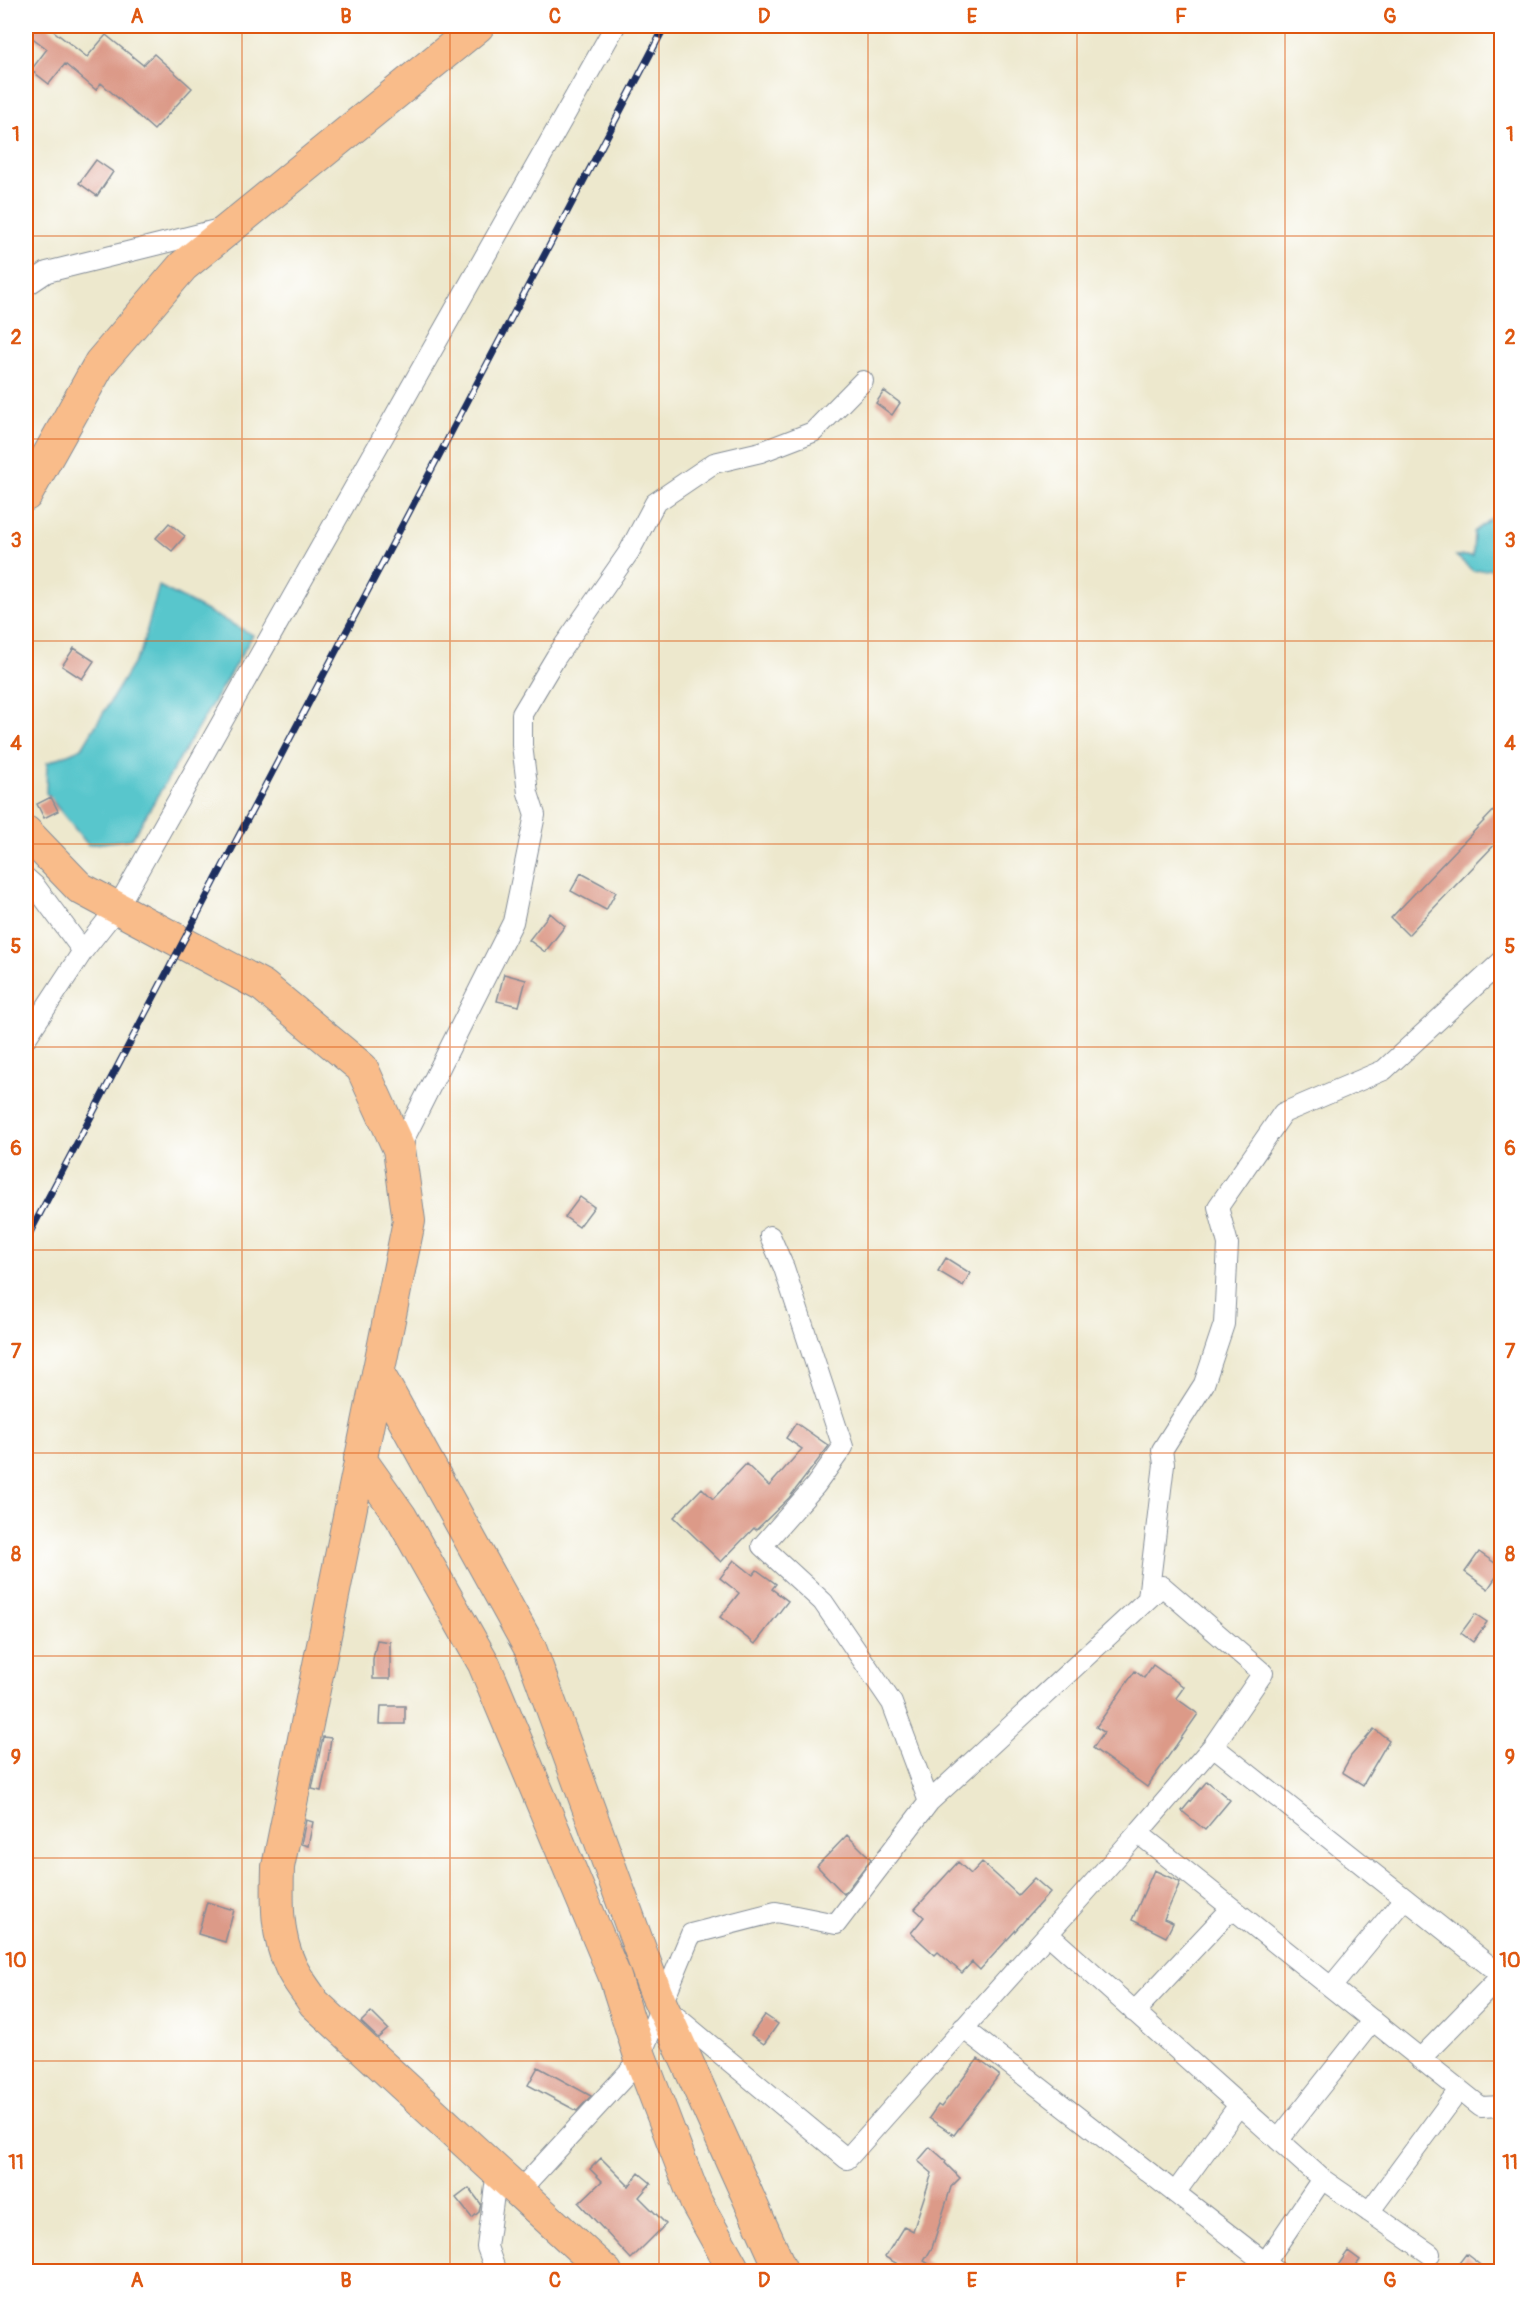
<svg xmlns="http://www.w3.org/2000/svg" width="1527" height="2297" viewBox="0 0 1527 2297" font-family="Pangolin,sans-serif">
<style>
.water{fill:#58c6cc;stroke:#3a7a95;stroke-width:1.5}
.building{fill:#dc9a88}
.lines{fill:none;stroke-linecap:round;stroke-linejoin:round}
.minor-casing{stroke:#848c96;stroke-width:22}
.primary-casing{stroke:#848c96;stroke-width:34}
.minor{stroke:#fff;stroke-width:20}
.primary{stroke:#f9bc8a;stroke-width:32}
.rail-casing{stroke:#1b2f5e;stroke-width:7}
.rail{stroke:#fff;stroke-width:4.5;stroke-dasharray:14;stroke-linecap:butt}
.grid{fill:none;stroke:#de5710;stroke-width:1.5;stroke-opacity:0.55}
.neatline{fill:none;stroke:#de5710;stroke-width:2}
.grid-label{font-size:20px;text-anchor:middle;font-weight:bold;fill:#de5710}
</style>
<rect width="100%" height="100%" fill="#fff"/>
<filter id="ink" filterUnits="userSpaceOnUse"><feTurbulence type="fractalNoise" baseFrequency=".0167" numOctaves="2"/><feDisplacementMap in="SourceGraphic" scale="12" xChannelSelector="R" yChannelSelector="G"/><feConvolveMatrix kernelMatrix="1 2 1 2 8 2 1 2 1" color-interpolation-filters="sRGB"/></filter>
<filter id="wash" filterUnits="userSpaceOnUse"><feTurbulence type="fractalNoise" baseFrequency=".008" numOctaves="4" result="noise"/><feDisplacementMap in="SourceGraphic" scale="24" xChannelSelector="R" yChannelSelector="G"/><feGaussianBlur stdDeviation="1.35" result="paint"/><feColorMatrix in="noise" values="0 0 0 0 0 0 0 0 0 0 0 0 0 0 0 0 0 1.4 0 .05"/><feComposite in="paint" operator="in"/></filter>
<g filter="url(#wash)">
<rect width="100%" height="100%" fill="#ede8cd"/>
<path class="water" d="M1500,511L1502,512L1501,598L1495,589L1492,569L1473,571L1456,556H1473L1474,532Z
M159,586L253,635L132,839L88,845L46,793L47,763L82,748L141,651Z"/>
<g id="blocks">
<path class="building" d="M26,26H47L87,57L106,35L143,65L154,54L192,88L154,130L101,83L96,90L65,64L49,84L31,70L47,49L26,33Z
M96,160L113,172L97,196L79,183Z
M884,391L900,403L892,415L876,403Z
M169,523L185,536L172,551L156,538Z
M74,648L94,661L82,679L62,666Z
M51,797L58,811L44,818L37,804Z
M1502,802V837L1408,935L1391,918Z
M581,873L616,892L606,910L571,891Z
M550,913L565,926L545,952L529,940Z
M504,974L526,980L519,1006L497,1001Z
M580,1197L594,1207L579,1227L565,1217Z
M946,1258L970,1273L963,1286L938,1271Z
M796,1423L829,1446L789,1498L756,1530L754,1528L721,1562L674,1517L702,1488L713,1499L746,1464L769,1486L802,1449L786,1438Z
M1479,1552L1502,1568L1488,1589L1465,1572Z
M734,1560L753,1575L757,1570L776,1584L772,1589L788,1601L755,1644L720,1617L739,1593L720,1578Z
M1475,1614L1487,1622L1473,1642L1461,1633Z
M377,1640L390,1642V1679H373V1659Z
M1153,1665L1184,1687L1176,1698L1198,1714L1147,1787L1093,1748L1104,1732L1096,1727L1135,1671L1144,1678Z
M381,1706H405V1724H380Z
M1374,1729L1389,1740L1363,1785L1342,1772L1351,1756Z
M323,1737L331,1738L328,1760L321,1791L312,1789Z
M1207,1781L1230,1800L1205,1830L1182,1811Z
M306,1820L313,1822L308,1846L301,1844Z
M847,1835L871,1859L844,1894L817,1866Z
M958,1862L971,1874L982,1862L1018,1895L1034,1878L1050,1892L980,1970L972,1962L962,1973L938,1952L935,1955L911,1933L924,1917L915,1909Z
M1154,1870L1180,1882L1164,1919L1173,1923L1166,1937L1132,1920Z
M207,1902L234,1910L225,1942L198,1934Z
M371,2012L388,2029L378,2038L361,2022Z
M765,2015L778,2024L764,2044L751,2035Z
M978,2059L999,2075L954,2135L929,2118L938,2105L941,2107Z
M538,2067L591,2096L577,2111L528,2085Z
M930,2147L946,2161L945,2163L960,2178L951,2187L932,2248L924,2261L940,2271H910L885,2257L904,2226L913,2231L932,2173L918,2161Z
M601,2158L629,2186L639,2173L651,2183L639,2197L666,2224L631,2259L579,2203L602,2181L590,2169Z
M469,2188L481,2204L479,2212L472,2218L456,2198Z
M1348,2251L1360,2260L1352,2271H1334Z
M1466,2254L1488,2271H1453Z"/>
</g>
</g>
<g filter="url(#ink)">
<use href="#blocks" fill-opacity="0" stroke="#848c96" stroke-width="1.5"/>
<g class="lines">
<defs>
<path id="minor" d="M26,286L47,272L220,229
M26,878L35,886L83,951L26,1038
M83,951L117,908L615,26
M399,1149L513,922L535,815L528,793L522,745V714L556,657L629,552L655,503L714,463L761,452L813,432L863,381
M1148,1598L1164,1464L1162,1450L1204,1384L1224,1324L1228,1244L1218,1207L1283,1113L1384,1070L1502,961
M1213,1746L1138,1833L1481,2107L1502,2106
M929,1802L1162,1586L1263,1673L1213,1746L1501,1975H1502L1420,2059
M1048,1934L1322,2179L1430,2254
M1331,1987L1404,1899
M669,2011L847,2159L1138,1833
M1134,2012L1232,1908
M963,2028L1277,2272
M1278,2140L1373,2020
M519,2191L638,2062L691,1934L776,1912L836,1924L929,1802L892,1703L823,1602L762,1546L815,1486L843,1447L784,1268L770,1236
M1175,2193L1239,2105
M1369,2212L1459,2090
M496,2272L487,2247L497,2171
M1259,2272L1322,2179"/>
<path id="primary" d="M26,495L100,363L183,266L478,26
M26,832L80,888L263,986L362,1068L399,1149L409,1221L278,1867C277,1901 276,1936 291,1967C297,1980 307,1991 314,2003L606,2272
M378,1373L530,1648L656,1993L782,2272
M360,1459L401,1517L484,1664L615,1977L640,2056L696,2202L735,2272"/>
</defs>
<use href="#minor" class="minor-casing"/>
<use href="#primary" class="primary-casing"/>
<use href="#minor" class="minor"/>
<use href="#primary" class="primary"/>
<defs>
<path id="rail" d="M26,1240L665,26"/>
</defs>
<use href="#rail" class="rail-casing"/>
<use href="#rail" class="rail"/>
</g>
</g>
<path class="grid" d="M242,26V2272M450,26V2272M659,26V2272M868,26V2272M1077,26V2272M1285,26V2272M26,236H1502M26,439H1502M26,641H1502M26,844H1502M26,1047H1502M26,1250H1502M26,1453H1502M26,1656H1502M26,1858H1502M26,2061H1502"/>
<rect width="1527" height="2297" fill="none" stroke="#fff" stroke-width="66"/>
<rect x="33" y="33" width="1461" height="2231" class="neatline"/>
<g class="grid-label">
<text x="137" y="23">A</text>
<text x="346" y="23">B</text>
<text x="555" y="23">C</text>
<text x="764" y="23">D</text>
<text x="972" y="23">E</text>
<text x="1181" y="23">F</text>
<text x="1390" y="23">G</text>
<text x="16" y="141">1</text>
<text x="1510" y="141">1</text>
<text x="16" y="344">2</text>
<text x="1510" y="344">2</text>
<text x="16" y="547">3</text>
<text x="1510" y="547">3</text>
<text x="16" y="750">4</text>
<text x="1510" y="750">4</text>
<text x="16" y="953">5</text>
<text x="1510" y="953">5</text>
<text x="16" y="1155">6</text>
<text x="1510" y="1155">6</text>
<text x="16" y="1358">7</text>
<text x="1510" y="1358">7</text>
<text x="16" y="1561">8</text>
<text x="1510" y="1561">8</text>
<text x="16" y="1764">9</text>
<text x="1510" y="1764">9</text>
<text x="16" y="1967">10</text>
<text x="1510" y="1967">10</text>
<text x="16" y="2169">11</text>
<text x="1510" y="2169">11</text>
<text x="137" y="2287">A</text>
<text x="346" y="2287">B</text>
<text x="555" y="2287">C</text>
<text x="764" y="2287">D</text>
<text x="972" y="2287">E</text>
<text x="1181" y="2287">F</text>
<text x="1390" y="2287">G</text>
</g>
</svg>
